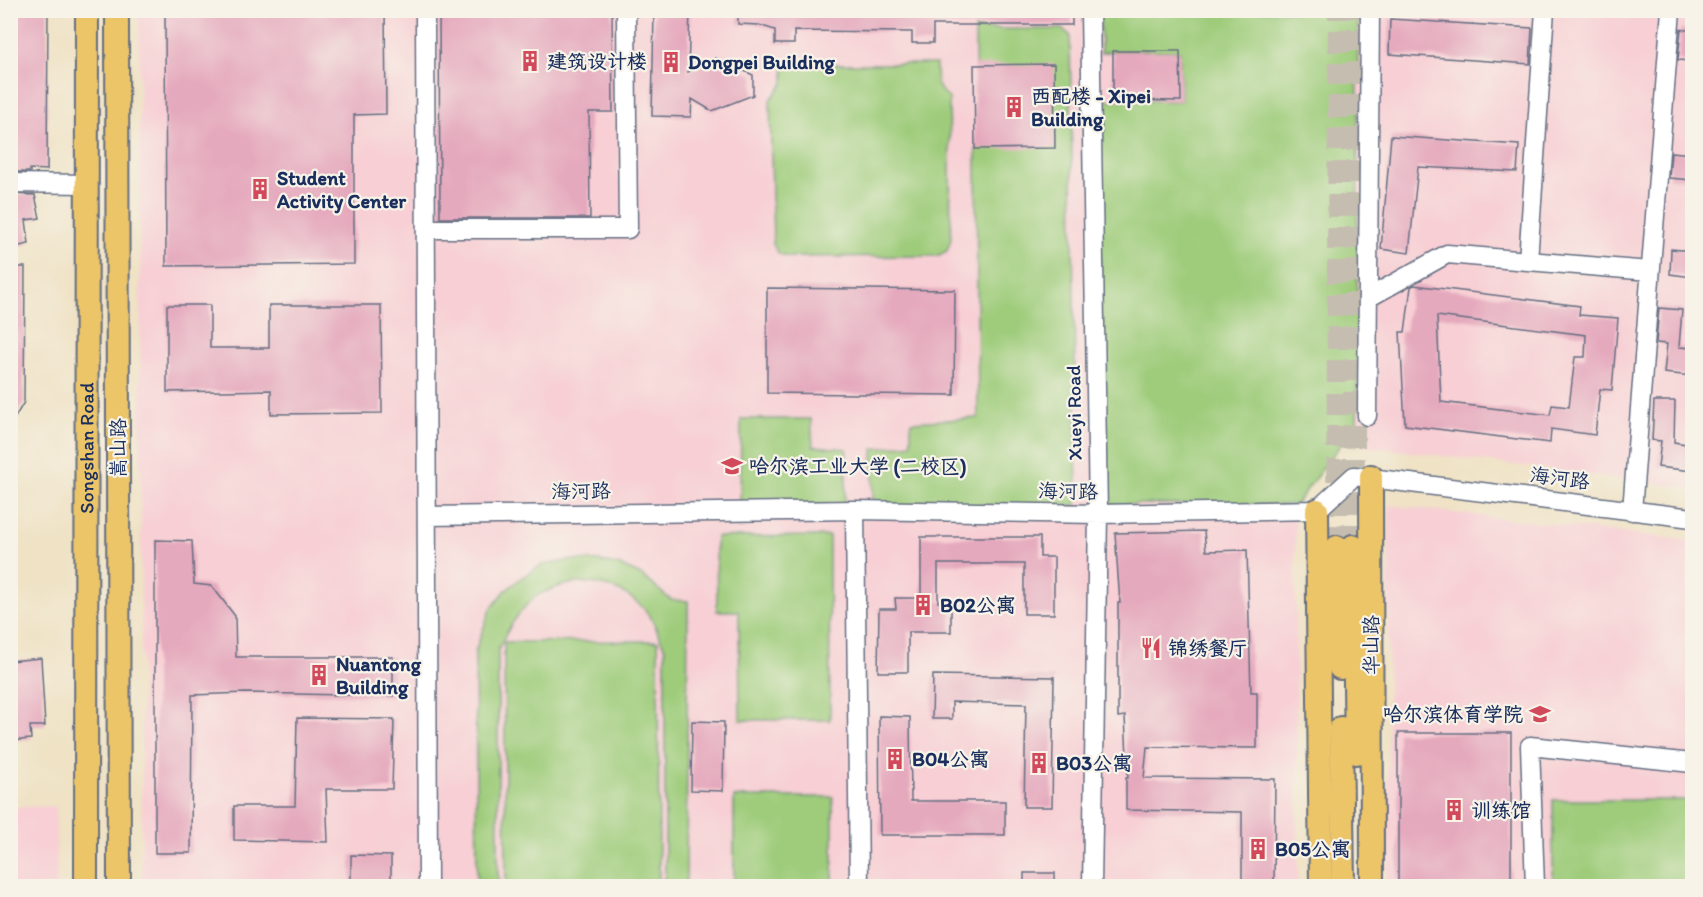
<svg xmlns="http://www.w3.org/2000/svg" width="1703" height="897" viewBox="0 0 1703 897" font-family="Itim,'LXGW WenKai TC',sans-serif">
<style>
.built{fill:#f7cfd4}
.green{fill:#9ecc7a;stroke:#5c7e6c;stroke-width:1.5}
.building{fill:#e5a9bd;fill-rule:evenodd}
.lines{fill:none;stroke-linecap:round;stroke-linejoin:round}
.major-tunnel{stroke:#c5beb0;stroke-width:22;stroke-dasharray:22 11;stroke-linecap:butt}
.minor-casing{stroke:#656e82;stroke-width:21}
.major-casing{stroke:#656e82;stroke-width:26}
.minor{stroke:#fff;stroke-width:18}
.major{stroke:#edc569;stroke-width:22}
.labels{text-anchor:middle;stroke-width:4.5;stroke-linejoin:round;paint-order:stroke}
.poi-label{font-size:20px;font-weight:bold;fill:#1b2f5e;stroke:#f7f3e8;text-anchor:start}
.street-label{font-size:20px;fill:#1b2f5e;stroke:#f7f3e8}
</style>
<rect width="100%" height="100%" fill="#f7f3e8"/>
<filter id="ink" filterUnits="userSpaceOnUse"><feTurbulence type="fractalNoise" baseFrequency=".0167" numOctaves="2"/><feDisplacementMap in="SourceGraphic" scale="12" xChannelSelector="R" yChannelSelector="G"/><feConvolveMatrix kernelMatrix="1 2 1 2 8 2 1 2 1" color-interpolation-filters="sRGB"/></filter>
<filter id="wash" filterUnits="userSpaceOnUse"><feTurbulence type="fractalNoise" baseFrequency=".008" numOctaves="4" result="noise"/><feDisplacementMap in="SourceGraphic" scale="24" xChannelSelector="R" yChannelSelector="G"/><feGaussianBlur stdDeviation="1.35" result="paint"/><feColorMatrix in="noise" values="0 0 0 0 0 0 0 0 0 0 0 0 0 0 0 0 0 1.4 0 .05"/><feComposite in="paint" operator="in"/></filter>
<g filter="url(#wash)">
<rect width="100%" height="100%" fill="#efe2c5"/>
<path class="built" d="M139,11H1692V488L1342,443L1295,505L1298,886H142Z
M1389,505L1692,541V886H1387Z
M56,806L57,886H11V807Z"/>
<path class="green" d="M1100,11H1358L1357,445L1342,443L1295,505L1101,504L1100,100L1181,101L1180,51H1113L1101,53Z
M975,29H1062L1070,35L1077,505L873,508V449L911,444V422L978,418Z
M784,64H936C936,80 936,89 949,98L951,239L947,251L937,256L787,257L778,253L773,244L770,100L784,83Z
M741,419H811L813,446L847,449L845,505L740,506Z
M829,536L830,720H740L739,611H717L716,537Z
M572,560L598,561L621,566L641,575L671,600L688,601L686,886H661L665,875V649C658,634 653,616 640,605C617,584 585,577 555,588C550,590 543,592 538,595C520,608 507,630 498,650V875L502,886H480L477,877L475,652L490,610L505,591L522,577L542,565Z
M658,641L659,883L506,884L504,642Z
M734,797H833V886H734Z
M1553,800H1692V886H1553Z"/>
<g id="blocks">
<path class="building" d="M10,10H48L47,170L30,169V172H10Z
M165,10H385L386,114L354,115V264L166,266Z
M439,10H612L613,112H589L590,218H440Z
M654,10H690L688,72L716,58L753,75V95L712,111L692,99L691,117L652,116Z
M738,10H1072V25H933V43H912V32L794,31V44H775V30L759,25L738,24Z
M1390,19L1532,28L1530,64L1389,54Z
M1681,29L1692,31V61L1678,60Z
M1113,51H1180L1181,101L1113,100Z
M1054,64L1055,148L975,149L974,65Z
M1391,136L1519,145L1517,172L1418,167L1409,253L1381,249Z
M1671,152L1692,154V180L1669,178Z
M10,194L35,195L40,218L26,220L29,244L10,248Z
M1671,249L1692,251V277L1670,274Z
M10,267H25L24,402L10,426Z
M1414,285L1580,306L1579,315L1618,318L1612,390L1600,389L1595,435L1551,429L1550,443L1405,425L1400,332H1405L1411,287ZM1437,316L1586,335L1585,357H1575L1569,407L1552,405L1550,415L1441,402Z
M767,288L955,290L954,395L767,393Z
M167,305H210V348H269V305H381L382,413L271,414V390L167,392Z
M1659,308L1682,310L1679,347L1692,348V376L1664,373L1667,344L1656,343Z
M1654,401H1675L1674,442L1692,445V471L1658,467L1661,441L1652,440Z
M1204,531L1206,551L1247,550L1251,692H1257V748L1147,747L1144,778L1275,779L1274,886H1242V812L1126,810V778H1128L1125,716L1118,717V603H1120L1115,533Z
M921,537H1040V557H1054V614H1024V564H938V602H951V632H908V672H878L879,609H896L895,598H921Z
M155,540L192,541L194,584L212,586L235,616L236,657H393V696L246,693L192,695L191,853H155Z
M41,658L45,726H30L31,739L10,741V661Z
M933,675L1054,677L1052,807H1024L1026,704L952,702V719H932Z
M879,716L910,717L911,801H1005V835H880Z
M297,718L394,719L392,789H326L328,842L234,840V806H295Z
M692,721L724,722L723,791L691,790Z
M1398,733H1511V886H1398Z
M351,855L391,856V886H351Z
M1024,873H1055V886H1024Z"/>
</g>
</g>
<g filter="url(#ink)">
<use href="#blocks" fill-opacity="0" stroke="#656e82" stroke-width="1.5"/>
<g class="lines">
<path class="major-tunnel" d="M1353,546L1358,10
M1337,547L1339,10"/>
<defs>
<path id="minor" d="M425,10L428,886
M1090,10L1098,514L1092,886
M1545,10L1528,261L1650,271
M10,183L87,184
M426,229H628L626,10
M1368,298L1447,254L1528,261
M1367,416L1370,10
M855,510L859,886
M1632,511L1671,10
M427,516L855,510L1098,514L1317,510L1354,476L1692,518
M1535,886L1530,746L1692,763"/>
<g id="major">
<path d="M117,10L119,886"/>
<path d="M1371,476L1372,886"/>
<path d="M1317,510L1321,886"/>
<path d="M1353,546L1356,753"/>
<path d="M1337,547L1340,668"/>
<path d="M1341,728L1343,886"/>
<path id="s1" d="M86,886L87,10"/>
</g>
</defs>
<use href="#minor" class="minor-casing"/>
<use href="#major" class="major-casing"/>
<use href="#minor" class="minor"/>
<use href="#major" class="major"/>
</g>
</g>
<defs>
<symbol id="building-bare" viewBox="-9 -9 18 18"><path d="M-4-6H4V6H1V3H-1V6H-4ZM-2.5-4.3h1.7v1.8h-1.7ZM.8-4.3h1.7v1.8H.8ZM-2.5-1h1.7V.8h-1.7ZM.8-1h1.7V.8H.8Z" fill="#d1495b" stroke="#f7f3e8" stroke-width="2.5" paint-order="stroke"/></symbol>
<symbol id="university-bare" viewBox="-9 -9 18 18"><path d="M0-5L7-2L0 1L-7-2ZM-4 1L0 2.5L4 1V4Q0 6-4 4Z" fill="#d1495b" stroke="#f7f3e8" stroke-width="2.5" paint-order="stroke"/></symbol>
<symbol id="restaurant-bare" viewBox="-9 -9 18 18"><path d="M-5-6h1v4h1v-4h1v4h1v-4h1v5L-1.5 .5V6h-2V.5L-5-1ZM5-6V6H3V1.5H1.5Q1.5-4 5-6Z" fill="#d1495b" stroke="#f7f3e8" stroke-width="2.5" paint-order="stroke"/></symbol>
</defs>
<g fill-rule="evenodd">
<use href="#building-bare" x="515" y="46" width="30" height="30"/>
<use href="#building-bare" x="656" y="47" width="30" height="30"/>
<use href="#building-bare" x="999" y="92" width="30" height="30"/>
<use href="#building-bare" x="245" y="174" width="30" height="30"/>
<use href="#university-bare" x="717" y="451" width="30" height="30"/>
<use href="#building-bare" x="908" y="590" width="30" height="30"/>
<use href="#restaurant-bare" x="1136" y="633" width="30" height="30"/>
<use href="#building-bare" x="304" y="660" width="30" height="30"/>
<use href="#university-bare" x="1525" y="699" width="30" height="30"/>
<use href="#building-bare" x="880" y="744" width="30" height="30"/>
<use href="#building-bare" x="1024" y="748" width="30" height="30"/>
<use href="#building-bare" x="1439" y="795" width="30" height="30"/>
<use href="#building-bare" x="1243" y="834" width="30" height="30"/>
</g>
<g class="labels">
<g class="poi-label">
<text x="547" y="68">建筑设计楼</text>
<text x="688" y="69">Dongpei Building</text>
<text x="1031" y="103">西配楼 - Xipei<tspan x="1031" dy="23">Building</tspan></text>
<text x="277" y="185">Student<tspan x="277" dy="23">Activity Center</tspan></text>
<text x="749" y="473">哈尔滨工业大学 (二校区)</text>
<text x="940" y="612">B02公寓</text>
<text x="1168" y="655">锦绣餐厅</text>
<text x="336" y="671">Nuantong<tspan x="336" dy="23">Building</tspan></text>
<text x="1523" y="721" text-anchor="end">哈尔滨体育学院</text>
<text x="912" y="766">B04公寓</text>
<text x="1056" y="770">B03公寓</text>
<text x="1471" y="817">训练馆</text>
<text x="1275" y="856">B05公寓</text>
</g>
<g class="street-label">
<text transform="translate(1074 413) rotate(-91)" y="7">Xueyi Road</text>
<text transform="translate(118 448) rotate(-90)" y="7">嵩山路</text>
<text dy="7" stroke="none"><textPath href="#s1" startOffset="438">Songshan Road</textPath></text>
<text transform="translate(1560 478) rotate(7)" y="7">海河路</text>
<text transform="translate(581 491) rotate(-1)" y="7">海河路</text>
<text transform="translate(1068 491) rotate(1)" y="7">海河路</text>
<text transform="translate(1371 645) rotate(-90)" y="7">华山路</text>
</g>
</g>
<rect width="1703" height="897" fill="none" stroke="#f7f3e8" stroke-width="36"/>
</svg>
